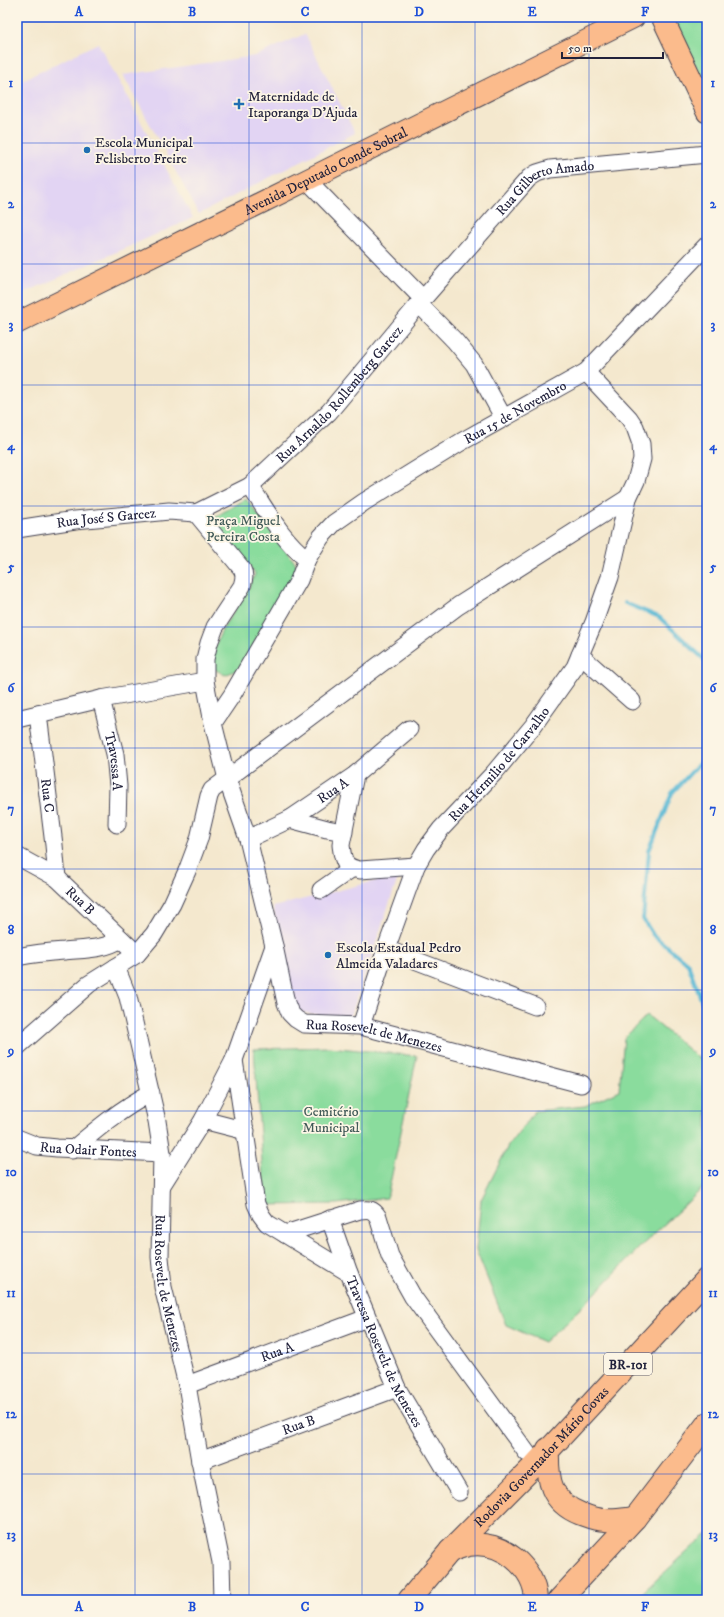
<svg xmlns="http://www.w3.org/2000/svg" width="724" height="1617" viewBox="0 0 724 1617" font-family="'IM FELL DW Pica',serif">
<style>
.built{fill:#e2d4f3}
.green{fill:#8adc9d;stroke:#567f6c}
.lines{fill:none;stroke-linecap:round;stroke-linejoin:round}
.stream{stroke:#55b7d4;stroke-width:4}
.minor-casing{stroke:#424051;stroke-width:19}
.major-casing{stroke:#424051;stroke-width:23}
.highway-casing{stroke:#424051;stroke-width:24}
.minor{stroke:#fff;stroke-width:17}
.major{stroke:#fbbb8c;stroke-width:21}
.highway{stroke:#fbbb8c;stroke-width:22}
.grid{fill:none;stroke:#1d4ed8;stroke-width:1;stroke-opacity:0.55}
.poi-dot{fill:#1f6fb2;stroke:#fcf5e5;stroke-width:1.5}
.labels{text-anchor:middle;stroke-width:3.5;stroke-linejoin:round;paint-order:stroke}
.shield{fill:#fcf5e5;stroke:#63616e;stroke-width:1}
.shield-label{font-size:13px;font-weight:bold;fill:#22223b}
.poi-label{font-size:14px;fill:#22223b;stroke:#fcf5e5;text-anchor:start}
.street-label{font-size:14px;fill:#22223b;stroke:#fcf5e5}
.park-label{font-size:14px;fill:#415a58;stroke:#fcf5e5}
.neatline{fill:none;stroke:#1d4ed8;stroke-width:1.5}
.grid-label{font-size:13px;text-anchor:middle;font-weight:bold;fill:#1d4ed8}
</style>
<rect width="100%" height="100%" fill="#fcf5e5"/>
<filter id="ink" filterUnits="userSpaceOnUse"><feTurbulence type="fractalNoise" baseFrequency=".025" numOctaves="2"/><feDisplacementMap in="SourceGraphic" scale="8" xChannelSelector="R" yChannelSelector="G"/><feConvolveMatrix kernelMatrix="1 2 1 2 8 2 1 2 1" color-interpolation-filters="sRGB"/></filter>
<filter id="wash" filterUnits="userSpaceOnUse"><feTurbulence type="fractalNoise" baseFrequency=".012" numOctaves="4" result="noise"/><feDisplacementMap in="SourceGraphic" scale="16" xChannelSelector="R" yChannelSelector="G"/><feGaussianBlur stdDeviation="0.9" result="paint"/><feColorMatrix in="noise" values="0 0 0 0 0 0 0 0 0 0 0 0 0 0 0 0 0 1.4 0 .05"/><feComposite in="paint" operator="in"/></filter>
<g filter="url(#wash)">
<rect width="100%" height="100%" fill="#f4e8ce"/>
<path class="built" d="M305,34L355,133L199,214L123,75L255,56Z
M98,43L193,218L17,296V83Z
M399,875L351,1015L337,1018L301,1012L294,1004L273,907Z"/>
<path class="green" d="M672,17H707V90Z
M246,499L296,564L298,573L239,669L225,675L214,669C208,634 244,605 255,574L212,524L213,518Z
M647,1015L701,1060L707,1068V1184L640,1247L587,1302L544,1342L506,1325L476,1250L481,1200L508,1146L535,1111L585,1106L619,1090L624,1038Z
M329,1047L417,1056L387,1198L336,1204L265,1205L254,1049Z
M707,1534V1600H637L644,1591Z"/>
<g class="lines">
<path class="stream" d="M625,603L659,617L707,662
M707,755L672,793L649,851L643,919L653,935L688,964L707,1015"/>
</g>
</g>
<g filter="url(#ink)">
<g class="lines">
<defs>
<g id="minor">
<path d="M307,180L423,299"/>
<path d="M419,304L455,341L474,364L503,417"/>
<path d="M250,486C267,511 282,540 307,559"/>
<path id="s1" d="M196,513L242,569C245,575 244,579 242,586L215,627L209,643L205,659V681L213,723L227,779L248,839L274,946L286,1003L290,1013L296,1019L304,1024L361,1026L581,1084"/>
<path id="s2" d="M17,529L75,520L118,516L169,511L196,513L250,486L329,412L423,299L529,178L537,173L550,169L707,154"/>
<path d="M580,655L632,701"/>
<path id="s3" d="M101,699L115,754L118,786L117,824"/>
<path id="s4" d="M38,714L54,845L57,878"/>
<path d="M17,719L101,699L205,681"/>
<path id="s5" d="M213,723L232,695L299,580L307,559L321,537L334,523L364,502L461,442L586,372L707,245"/>
<path d="M355,775L341,845C343,860 343,867 360,870L416,866"/>
<path d="M290,819L327,829L344,832"/>
<path id="s6" d="M248,839L290,819L355,775L409,729"/>
<path id="s7" d="M17,856L57,878L137,954"/>
<path d="M321,890L351,869"/>
<path d="M386,949L535,1006"/>
<path d="M17,957C32,954 48,952 64,951C83,949 104,950 121,939"/>
<path id="s8" d="M116,967L128,997L157,1121L162,1153L160,1257L163,1287L187,1385L200,1461L221,1562L222,1600"/>
<path id="s9" d="M361,1026L386,949L416,866L426,849L441,829L494,773L533,726L575,667L594,622L610,577L628,498L636,481L642,459L641,444L635,427L629,418L586,372"/>
<path d="M17,1047L89,984L137,954L154,934L172,904L187,871L199,839L209,796L212,790L458,606L628,498"/>
<path id="s10" d="M234,1060L256,1204L261,1215L267,1223L349,1273L397,1388L459,1492"/>
<path d="M203,1120L246,1131"/>
<path id="s11" d="M17,1138L37,1146L57,1148L162,1153"/>
<path d="M72,1150C97,1129 122,1108 151,1093"/>
<path d="M162,1185L203,1120L234,1060L274,946"/>
<path d="M330,1219L349,1273"/>
<path d="M285,1234L360,1210C369,1209 373,1209 378,1217L390,1256L413,1297L527,1453"/>
<path id="s12" d="M187,1385L367,1318"/>
<path id="s13" d="M200,1461L397,1388"/>
</g>
<g id="major">
<path d="M662,17L707,112"/>
<path id="s14" d="M17,323L307,180L634,17"/>
</g>
<g id="highway">
<path d="M548,1449C547,1479 550,1502 581,1514C589,1517 596,1520 605,1520C615,1521 625,1519 635,1518"/>
<path d="M450,1551C456,1549 463,1546 469,1545C501,1540 535,1567 536,1600"/>
<path id="s15" d="M409,1600L450,1551L532,1468L707,1279"/>
<path d="M559,1600L635,1518L707,1424"/>
</g>
</defs>
<use href="#minor" class="minor-casing"/>
<use href="#major" class="major-casing"/>
<use href="#highway" class="highway-casing"/>
<use href="#minor" class="minor"/>
<use href="#major" class="major"/>
<use href="#highway" class="highway"/>
</g>
</g>
<path class="grid" d="M135,17V1600M249,17V1600M362,17V1600M475,17V1600M589,17V1600M17,143H707M17,264H707M17,385H707M17,506H707M17,627H707M17,748H707M17,869H707M17,990H707M17,1111H707M17,1232H707M17,1353H707M17,1474H707"/>
<g class="poi-dot">
<path d="M237 98h4v4h4v4h-4v4h-4v-4h-4v-4h4z"/>
<circle cx="87" cy="150" r="4"/>
<circle cx="328" cy="955" r="4"/>
</g>
<g class="labels">
<rect class="shield" x="604" y="1353" width="48" height="22" rx="3"/>
<g class="shield-label">
<text x="628" y="1369">BR-101</text>
</g>
<g class="poi-label">
<text x="248" y="101">Maternidade de<tspan x="248" dy="16">Itaporanga D'Ajuda</tspan></text>
<text x="95" y="147">Escola Municipal<tspan x="95" dy="16">Felisberto Freire</tspan></text>
<text x="336" y="952">Escola Estadual Pedro<tspan x="336" dy="16">Almeida Valadares</tspan></text>
</g>
<g class="street-label">
<text dy="5" stroke="none"><textPath href="#s14" startOffset="344">Avenida Deputado Conde Sobral</textPath></text>
<text dy="5" stroke="none"><textPath href="#s2" startOffset="667">Rua Gilberto Amado</textPath></text>
<text dy="5" stroke="none"><textPath href="#s2" startOffset="369">Rua Arnaldo Rollemberg Garcez</textPath></text>
<text dy="5" stroke="none"><textPath href="#s5" startOffset="447">Rua 15 de Novembro</textPath></text>
<text dy="5" stroke="none"><textPath href="#s2" startOffset="90">Rua José S Garcez</textPath></text>
<text dy="5" stroke="none"><textPath href="#s3" startOffset="64">Travessa A</textPath></text>
<text dy="5" stroke="none"><textPath href="#s9" startOffset="301">Rua Hermilio de Carvalho</textPath></text>
<text dy="5" stroke="none"><textPath href="#s6" startOffset="98">Rua A</textPath></text>
<text dy="5" stroke="none"><textPath href="#s4" startOffset="82">Rua C</textPath></text>
<text dy="5" stroke="none"><textPath href="#s7" startOffset="78">Rua B</textPath></text>
<text dy="5" stroke="none"><textPath href="#s1" startOffset="627">Rua Rosevelt de Menezes</textPath></text>
<text dy="5" stroke="none"><textPath href="#s11" startOffset="73">Rua Odair Fontes</textPath></text>
<text dy="5" stroke="none"><textPath href="#s8" startOffset="323">Rua Rosevelt de Menezes</textPath></text>
<text dy="5" stroke="none"><textPath href="#s12" startOffset="96">Rua A</textPath></text>
<text dy="5" stroke="none"><textPath href="#s10" startOffset="350">Travessa Rosevelt de Menezes</textPath></text>
<text dy="5" stroke="none"><textPath href="#s13" startOffset="105">Rua B</textPath></text>
<text dy="5" stroke="none"><textPath href="#s15" startOffset="195">Rodovia Governador Mário Covas</textPath></text>
</g>
<g class="park-label">
<text x="243" y="525">Praça Miguel<tspan x="243" dy="16">Pereira Costa</tspan></text>
<text x="331" y="1116">Cemitério<tspan x="331" dy="16">Municipal</tspan></text>
</g>
</g>
<rect width="724" height="1617" fill="none" stroke="#fcf5e5" stroke-width="44"/>
<path d="M562 52v6h101v-6" fill="none" stroke="#22223b" stroke-width="2"/>
<text x="568" y="52" font-size="12" fill="#22223b" stroke="#fcf5e5" stroke-width="3" paint-order="stroke">50 m</text>
<rect x="22" y="22" width="680" height="1573" class="neatline"/>
<g class="grid-label">
<text x="79" y="16">A</text>
<text x="192" y="16">B</text>
<text x="305" y="16">C</text>
<text x="419" y="16">D</text>
<text x="532" y="16">E</text>
<text x="645" y="16">F</text>
<text x="11" y="87">1</text>
<text x="713" y="87">1</text>
<text x="11" y="208">2</text>
<text x="713" y="208">2</text>
<text x="11" y="329">3</text>
<text x="713" y="329">3</text>
<text x="11" y="450">4</text>
<text x="713" y="450">4</text>
<text x="11" y="571">5</text>
<text x="713" y="571">5</text>
<text x="11" y="692">6</text>
<text x="713" y="692">6</text>
<text x="11" y="813">7</text>
<text x="713" y="813">7</text>
<text x="11" y="934">8</text>
<text x="713" y="934">8</text>
<text x="11" y="1055">9</text>
<text x="713" y="1055">9</text>
<text x="11" y="1176">10</text>
<text x="713" y="1176">10</text>
<text x="11" y="1297">11</text>
<text x="713" y="1297">11</text>
<text x="11" y="1418">12</text>
<text x="713" y="1418">12</text>
<text x="11" y="1539">13</text>
<text x="713" y="1539">13</text>
<text x="79" y="1611">A</text>
<text x="192" y="1611">B</text>
<text x="305" y="1611">C</text>
<text x="419" y="1611">D</text>
<text x="532" y="1611">E</text>
<text x="645" y="1611">F</text>
</g>
</svg>
